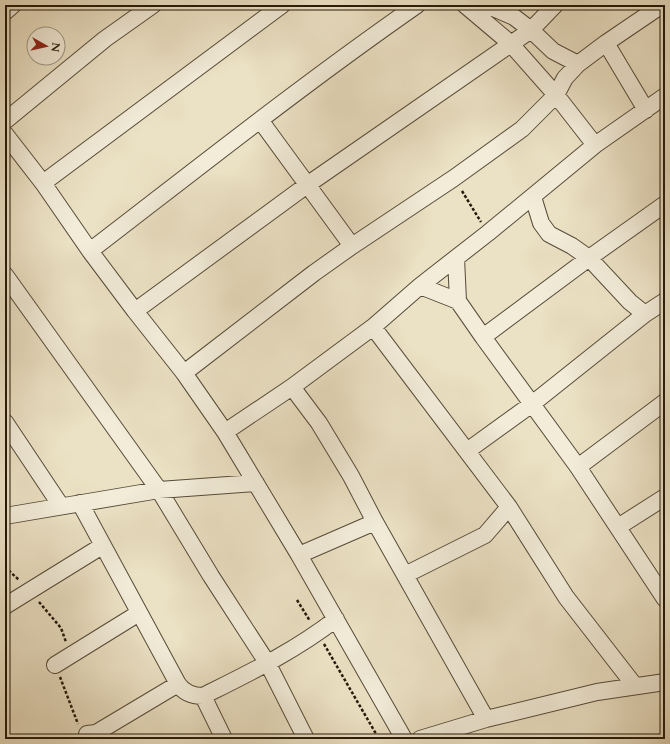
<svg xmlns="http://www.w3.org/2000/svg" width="670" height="744" viewBox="0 0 670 744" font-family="Cardo,serif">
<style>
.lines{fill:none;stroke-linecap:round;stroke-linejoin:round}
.minor-casing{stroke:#564b38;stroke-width:18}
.path{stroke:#251909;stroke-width:2.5;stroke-dasharray:3 2;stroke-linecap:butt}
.minor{stroke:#f2ecd9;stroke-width:16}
</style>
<rect width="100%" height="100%" fill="#ebe1c4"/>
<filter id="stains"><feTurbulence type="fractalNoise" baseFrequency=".005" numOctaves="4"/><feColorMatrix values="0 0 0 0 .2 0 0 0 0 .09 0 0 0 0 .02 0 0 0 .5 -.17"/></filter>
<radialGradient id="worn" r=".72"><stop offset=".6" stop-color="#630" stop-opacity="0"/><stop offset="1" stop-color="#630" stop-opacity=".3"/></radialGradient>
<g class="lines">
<defs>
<path id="minor" d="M465,5L510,43L556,95L595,145
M486,5L514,17L531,30L553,51L578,64
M5,12L13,5
M606,43L646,110
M260,120L352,246
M5,121L105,39L153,5
M5,134L43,183L90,251L135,311L184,373L225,432L299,555L404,739
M43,183L282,5
M533,197L541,223L549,234L572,246L589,258L630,302L645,314
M90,251C198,168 305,83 417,5
M456,258L458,301
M5,275L159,490L211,576L268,664L306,739
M420,286L458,301L483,337L578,467L665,599
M135,311L307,185L531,30L555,5
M373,327L509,507L566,597L635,686
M483,337L589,258L665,204
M184,373L314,273L352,246L454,178L522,129L556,95L565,78L578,64L606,43L662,5
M292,387L319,423L351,476L375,522L486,719
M5,422L61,506
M225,432L292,387L373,327L420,286L488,233L595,145L665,96
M467,451L532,404L645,314L665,301
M578,467L665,402
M80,503L178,684C184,693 192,696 203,696C249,673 295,651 336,619
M5,516L159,490L256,483
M618,527L665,497
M299,555L375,522
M405,575L485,535L509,507
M5,606L102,546
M55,665L139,613
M203,696L224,739
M87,734L96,733L178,684
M420,739L486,719L597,692L665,682"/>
</defs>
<use href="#minor" class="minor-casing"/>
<path class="path" d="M462,191L481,222
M5,567L19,580
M297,600L310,621
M39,602L61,628L66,642
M324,644L379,739
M60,677L78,724"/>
<use href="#minor" class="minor"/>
</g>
<rect width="670" height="744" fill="none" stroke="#ebe1c4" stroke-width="20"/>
<rect x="6" y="6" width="658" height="732" fill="none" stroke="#251909" stroke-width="2"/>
<rect x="10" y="10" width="650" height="724" fill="none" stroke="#251909"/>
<g transform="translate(46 46) rotate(98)"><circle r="19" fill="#f2ecd9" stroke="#a09886"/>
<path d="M0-3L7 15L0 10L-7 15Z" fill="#8f2418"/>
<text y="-6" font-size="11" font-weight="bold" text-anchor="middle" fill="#251909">N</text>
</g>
<rect width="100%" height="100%" filter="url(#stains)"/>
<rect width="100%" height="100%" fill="url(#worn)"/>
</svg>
